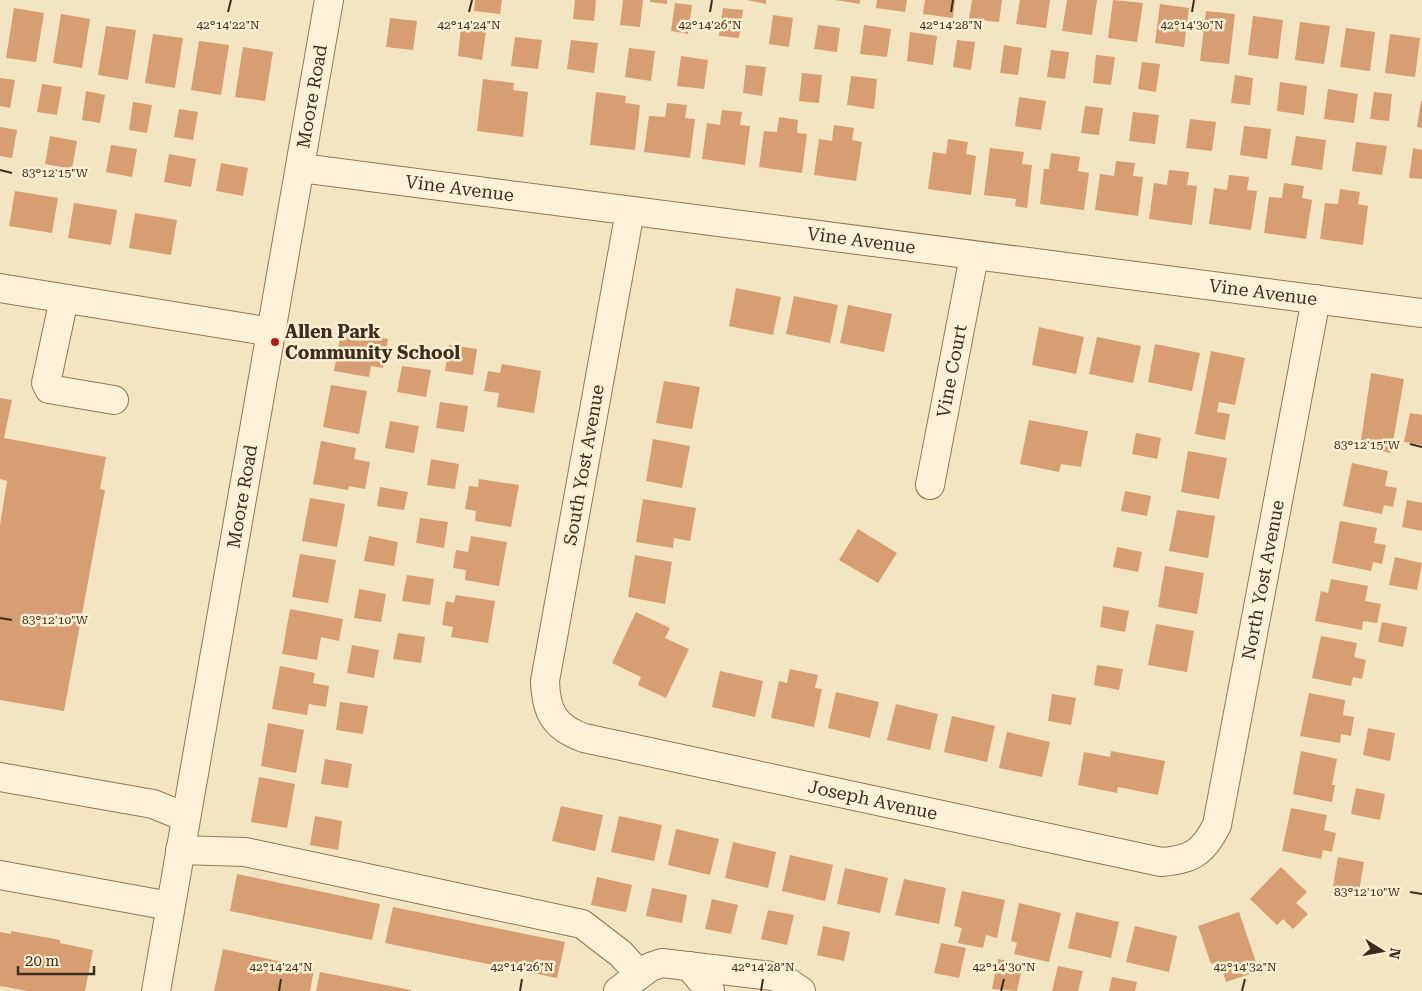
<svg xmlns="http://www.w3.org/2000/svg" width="1422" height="991" viewBox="0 0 1422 991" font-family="'Roboto Serif',serif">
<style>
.building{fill:#d79d73}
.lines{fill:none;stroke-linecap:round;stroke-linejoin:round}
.minor-casing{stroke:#917656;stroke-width:30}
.minor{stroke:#fdf2d7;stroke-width:28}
.ticks{fill:none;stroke:#3e2d1c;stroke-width:2}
.poi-dot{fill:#a81e1e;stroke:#faefd3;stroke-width:2}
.labels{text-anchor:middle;stroke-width:5;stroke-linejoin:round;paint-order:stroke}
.street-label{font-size:18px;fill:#3e2d1c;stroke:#faefd3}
.poi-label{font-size:18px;font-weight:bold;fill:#3e2d1c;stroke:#faefd3;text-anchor:start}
.ticks-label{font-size:12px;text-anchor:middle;fill:#3e2d1c;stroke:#faefd3;stroke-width:5;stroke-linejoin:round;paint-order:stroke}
</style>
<rect width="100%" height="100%" fill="#f4e5c2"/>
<path class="building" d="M475,0H502L500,14L474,11Z
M575,0H596L594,21L573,19Z
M623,0H643L640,27L620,25Z
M650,0H667V4L650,2Z
M747,0H766V4Z
M835,0H860V4Z
M877,0H907L905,12L876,8Z
M925,0H955L953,18L923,14Z
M972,0H1002L999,22L969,19Z
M1020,0H1050L1046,28L1016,24Z
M1067,0H1097L1092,35L1062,31Z
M1113,0L1143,3L1137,42L1108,38Z
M675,3L692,5L688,34L671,31Z
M1160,4L1189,8L1184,47L1155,43Z
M14,8L44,13L36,62L6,58Z
M723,8L743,10L739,38L719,36Z
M1206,11L1235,14L1229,64L1200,61Z
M61,14L90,19L82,68L53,63Z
M773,15L793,18L789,47L769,44Z
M1253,16L1283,20L1278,59L1248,55Z
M390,18L417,21L413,50L386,47Z
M1300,22L1330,26L1324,64L1295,60Z
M818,25L840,28L837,52L814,49Z
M864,25L891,29L887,57L860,54Z
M106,26L136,30L128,80L98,75Z
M461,28L486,31L482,60L458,56Z
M1346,28L1375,32L1370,71L1340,67Z
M910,32L937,36L933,65L907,61Z
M153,34L183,38L175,88L145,83Z
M1390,34L1420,38L1415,77L1385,73Z
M515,37L542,40L538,69L511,66Z
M571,40L598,43L594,73L567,69Z
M957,40L975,42L971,70L953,67Z
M199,41L229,45L221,95L191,90Z
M1004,45L1022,48L1018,75L1000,73Z
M243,47L273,52L265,101L235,97Z
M629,48L655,51L651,81L625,77Z
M1051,50L1069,52L1065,79L1047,77Z
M1096,55L1115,57L1111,85L1093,83Z
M681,56L708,60L704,89L677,86Z
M1142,62L1160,64L1156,92L1138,89Z
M746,65L766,67L762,96L743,93Z
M802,73L822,75L819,103L799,101Z
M1235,75L1253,78L1250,105L1231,103Z
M851,76L877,79L874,109L847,105Z
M0,78L15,80L10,108L0,106Z
M483,79L514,83L513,90L528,92L523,137L477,131Z
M1280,82L1307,86L1304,115L1277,111Z
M42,84L62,87L57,115L37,112Z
M1328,89L1358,94L1354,123L1324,119Z
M86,91L105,95L100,123L82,120Z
M596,92L626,96L625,103L640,105L635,150L590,145Z
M1374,92L1392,94L1389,121L1370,119Z
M1019,97L1046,101L1041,130L1015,126Z
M1421,101H1422V128L1417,127Z
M133,102L152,105L147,133L129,130Z
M667,103L687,105L685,118L695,119L690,158L644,152L649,116L665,117Z
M1085,106L1103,108L1099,135L1081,133Z
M179,109L198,112L193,140L174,137Z
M722,110L742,112L740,125L750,126L745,165L702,159L707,123L720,125Z
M1133,112L1159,115L1155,144L1129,141Z
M779,117L798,120L797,133L807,134L802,173L759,167L764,131L777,132Z
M1190,119L1216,122L1212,151L1186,148Z
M834,125L854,128L852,140L862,142L856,181L814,175L819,139L832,141Z
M1244,126L1271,129L1267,159L1240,155Z
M0,127L17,130L12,158L0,156Z
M50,136L77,141L72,169L45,164Z
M1296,136L1326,140L1322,170L1291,165Z
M948,139L968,142L966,154L976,156L971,195L928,189L933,152L946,154Z
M1356,142L1387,146L1382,175L1352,171Z
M111,145L137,149L132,177L106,172Z
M990,148L1024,152L1022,164L1032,165L1027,208L1015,206L1016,199L984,195Z
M1413,148L1422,150V179L1409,178Z
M1051,153L1080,157L1078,171L1089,173L1084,210L1040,204L1044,169H1049Z
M169,154L196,159L191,187L164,182Z
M1116,161L1135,163L1133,176L1143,177L1138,216L1095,210L1100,174L1114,176Z
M221,163L248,168L243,196L216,191Z
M1169,170L1189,172L1187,185L1197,186L1192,225L1149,219L1154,183L1167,185Z
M1229,175L1249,177L1247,190L1257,191L1251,230L1209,224L1214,188L1227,190Z
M1284,183L1304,186L1302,198L1312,200L1306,239L1264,233L1269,197L1282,198Z
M1340,189L1360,192L1358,204L1368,206L1363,245L1320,239L1325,203L1338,204Z
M15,191L58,198L52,233L9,226Z
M74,203L117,210L111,245L68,238Z
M135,213L177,220L171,255L129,248Z
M736,288L781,297L773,335L729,326Z
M794,296L838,305L830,343L786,334Z
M848,305L892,314L884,352L840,343Z
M1039,327L1084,337L1076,374L1032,365Z
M342,328L388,339L383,368L371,366L369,377L334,371Z
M1097,337L1141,346L1133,383L1089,374Z
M1155,344L1200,353L1192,391L1148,382Z
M449,345L477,349L473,375L445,371Z
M1211,351L1245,358L1235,405L1219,402L1217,412L1230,414L1225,440L1195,434Z
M502,364L541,371L534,413L497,407L499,393L484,391L488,371L500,373Z
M402,366L431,370L426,397L397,392Z
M1371,373L1404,379L1391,453L1360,447Z
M664,381L700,387L692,429L656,423Z
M331,385L367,391L359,434L323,427Z
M0,398L12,400L4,438L106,457L100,489L105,490L64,711L0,700V525L7,481L0,479Z
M440,402L468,406L464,432L436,428Z
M1410,413L1422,415V445L1404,442Z
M1029,420L1088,431L1081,467L1061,464L1059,472L1020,464Z
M390,421L419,426L414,453L385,448Z
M1136,433L1161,438L1157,459L1132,454Z
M653,439L690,446L682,488L646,481Z
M321,441L356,448L354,459L370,462L365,489L349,486L348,490L313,484Z
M1188,451L1227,458L1219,499L1181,492Z
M431,459L459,464L455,489L427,485Z
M1352,463L1388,471L1385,486L1397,488L1393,507L1384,505L1382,514L1343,506Z
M479,479L519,485L511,527L475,521L476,511L465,509L469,486L478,487Z
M380,487L408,492L404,510L377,506Z
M1125,491L1151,496L1147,516L1121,511Z
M310,498L345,504L337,547L302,541Z
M643,499L696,508L690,541L674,538L673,548L636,542Z
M1407,500L1422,503V531L1402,527Z
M1177,510L1215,516L1208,558L1169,551Z
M420,518L448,522L444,548L416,543Z
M1340,521L1377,528L1374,543L1386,545L1382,564L1373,562L1371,571L1332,563Z
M858,529L897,553L878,583L839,560Z
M369,536L398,542L394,566L364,561Z
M471,536L507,542L499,586L465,580L466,570L453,568L456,550L468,552Z
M1117,547L1142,552L1138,572L1113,567Z
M300,554L336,560L328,603L292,597Z
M635,555L672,562L665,604L628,597Z
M1395,557L1422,563L1417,590L1389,585Z
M1165,566L1204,573L1197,614L1158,607Z
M407,575L434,579L430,605L402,601Z
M1331,579L1368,586L1365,601L1381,604L1377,623L1363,621L1362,630L1315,621L1321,591L1328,593Z
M359,589L386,594L381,622L354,618Z
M456,595L495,601L488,643L451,637L453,627L442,625L446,601L454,603Z
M1103,606L1129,611L1125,632L1100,627Z
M290,609L343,619L339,641L321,637L317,660L282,654Z
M636,612L670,628L665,638L689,649L666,698L638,685L641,677L612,663Z
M1382,622L1407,627L1403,647L1378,642Z
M1156,624L1194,631L1187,672L1148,665Z
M398,633L425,637L421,663L393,659Z
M1321,636L1357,643L1354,657L1366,660L1362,679L1353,677L1351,686L1312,678Z
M352,645L379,650L374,678L347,673Z
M1097,665L1123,669L1119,690L1094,685Z
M280,666L315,673L313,683L329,686L326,707L309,704L307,715L272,709Z
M790,669L818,675L815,688L822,689L814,727L771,718L779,681L787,683Z
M720,671L763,681L755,717L712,707Z
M836,692L879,702L870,738L828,728Z
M1309,693L1345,700L1343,715L1354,717L1351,736L1341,734L1340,743L1300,736Z
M1052,694L1076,698L1071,725L1048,721Z
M340,702L368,706L363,734L336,730Z
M896,704L938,714L930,750L887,740Z
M952,716L995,726L987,762L944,752Z
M268,723L304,730L296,773L261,766Z
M1368,728L1395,733L1390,761L1363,755Z
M1007,732L1050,742L1042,777L999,768Z
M1111,751L1165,761L1158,795L1118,787L1117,793L1078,785L1084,752L1110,757Z
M1301,751L1337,759L1332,785H1335L1332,802L1293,794Z
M325,759L352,764L348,788L321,784Z
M259,777L295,784L287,828L251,822Z
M1356,788L1385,794L1380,820L1351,814Z
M561,806L603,815L595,851L552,841Z
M1291,808L1327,815L1324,830L1336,833L1332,852L1323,850L1321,859L1282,851Z
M315,816L342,821L338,850L310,845Z
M619,816L662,825L654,861L611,852Z
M676,829L719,839L710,875L668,865Z
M733,842L776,852L768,888L725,878Z
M790,855L833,865L825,901L782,891Z
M1338,857L1364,862L1359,891L1333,886Z
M1281,867L1307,892L1296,903L1308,914L1293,929L1283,919L1277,925L1250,899Z
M845,868L888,878L880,913L837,904Z
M237,874L380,904L372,940L230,911Z
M597,877L632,885L626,912L591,905Z
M904,879L946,888L939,924L895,915Z
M652,888L687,895L682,923L646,916Z
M962,891L1005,900L997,938L986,935L983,948L958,943L962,928L954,926Z
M712,899L738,905L731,934L705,929Z
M1019,903L1061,913L1049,962L1014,954L1017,943L1011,941Z
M393,907L565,942L557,978L385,943Z
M768,910L794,915L787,945L761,939Z
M1076,912L1119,922L1111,958L1068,948Z
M1239,912L1259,971L1226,982L1219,961L1211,964L1198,926Z
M823,926L850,932L844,961L817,955Z
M1135,926L1177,936L1169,972L1126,962Z
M11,931L60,940V943L93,950L85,991H28L0,986V932L11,934Z
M941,943L966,948L959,978L934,973Z
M223,949L314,969L310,991H214Z
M998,959L1023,964L1017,991L992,989Z
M1058,966L1083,971L1078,991H1052Z
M320,972L411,990V991H316Z
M1112,977L1137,982L1135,991H1109Z"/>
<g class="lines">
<defs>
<g id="minor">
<path id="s1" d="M301,168L1422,313"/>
<path id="s2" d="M630,211L545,681C546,712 554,727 584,738L1161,862C1191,860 1203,853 1217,825L1316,299"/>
<path d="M0,288L272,332"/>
<path d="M64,299L46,383L49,389L114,400"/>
<path id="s3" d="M930,485L974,256"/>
<path d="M0,777L153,804L185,817"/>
<path d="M180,850L245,852L582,924L621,954L639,974"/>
<path d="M0,875L170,906"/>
<path d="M689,966L710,991"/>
<path id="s4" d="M156,991L329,0"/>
<path d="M618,991L650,967L662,963L772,976L785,980L801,991"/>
</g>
</defs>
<use href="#minor" class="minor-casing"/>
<use href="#minor" class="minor"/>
</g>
<path class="ticks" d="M228,12L231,0M469,12L472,0M710,12L712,0M951,12L953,0M1192,12L1194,0M0,170L12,173M1410,444L1422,447M0,618L12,620M1410,892L1422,894M279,991L281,979M520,991L522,979M761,991L763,979M1001,991L1004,979M1242,991L1245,979"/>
<circle class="poi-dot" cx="275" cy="342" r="5"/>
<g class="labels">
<g class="street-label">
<text dy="6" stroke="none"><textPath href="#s4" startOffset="908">Moore Road</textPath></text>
<text dy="6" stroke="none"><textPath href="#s1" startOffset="160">Vine Avenue</textPath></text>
<text dy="6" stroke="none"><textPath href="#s1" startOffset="565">Vine Avenue</textPath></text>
<text dy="6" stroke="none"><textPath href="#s1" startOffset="970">Vine Avenue</textPath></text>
<text dy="6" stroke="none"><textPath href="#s3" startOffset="116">Vine Court</textPath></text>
<text transform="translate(584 465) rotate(-80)" y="6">South Yost Avenue</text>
<text dy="6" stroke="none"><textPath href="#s4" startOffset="502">Moore Road</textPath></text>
<text dy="6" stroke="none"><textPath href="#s2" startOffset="1464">North Yost Avenue</textPath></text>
<text dy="6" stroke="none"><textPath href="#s2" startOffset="848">Joseph Avenue</textPath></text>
</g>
<g class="poi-label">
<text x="285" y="338">Allen Park<tspan x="285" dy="21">Community School</tspan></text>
</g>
</g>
<g class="ticks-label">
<text x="228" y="29">42°14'22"N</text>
<text x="469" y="29">42°14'24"N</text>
<text x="710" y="29">42°14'26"N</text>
<text x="951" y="29">42°14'28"N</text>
<text x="1192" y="29">42°14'30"N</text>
<text x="55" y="177">83°12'15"W</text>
<text x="1367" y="449">83°12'15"W</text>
<text x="55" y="624">83°12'10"W</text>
<text x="1367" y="896">83°12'10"W</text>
<text x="281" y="971">42°14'24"N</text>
<text x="522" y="971">42°14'26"N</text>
<text x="763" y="971">42°14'28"N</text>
<text x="1004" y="971">42°14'30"N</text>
<text x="1245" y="971">42°14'32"N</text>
</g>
<g transform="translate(1382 951) rotate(101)" stroke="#faefd3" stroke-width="4" paint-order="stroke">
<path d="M0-4L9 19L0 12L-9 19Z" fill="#3e2d1c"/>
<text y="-8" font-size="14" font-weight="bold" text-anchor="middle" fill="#3e2d1c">N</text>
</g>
<path d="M18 966v8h76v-8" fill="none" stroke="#3e2d1c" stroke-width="2.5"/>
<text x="25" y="966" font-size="15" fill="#3e2d1c" stroke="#faefd3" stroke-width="4" paint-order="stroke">20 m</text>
</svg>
